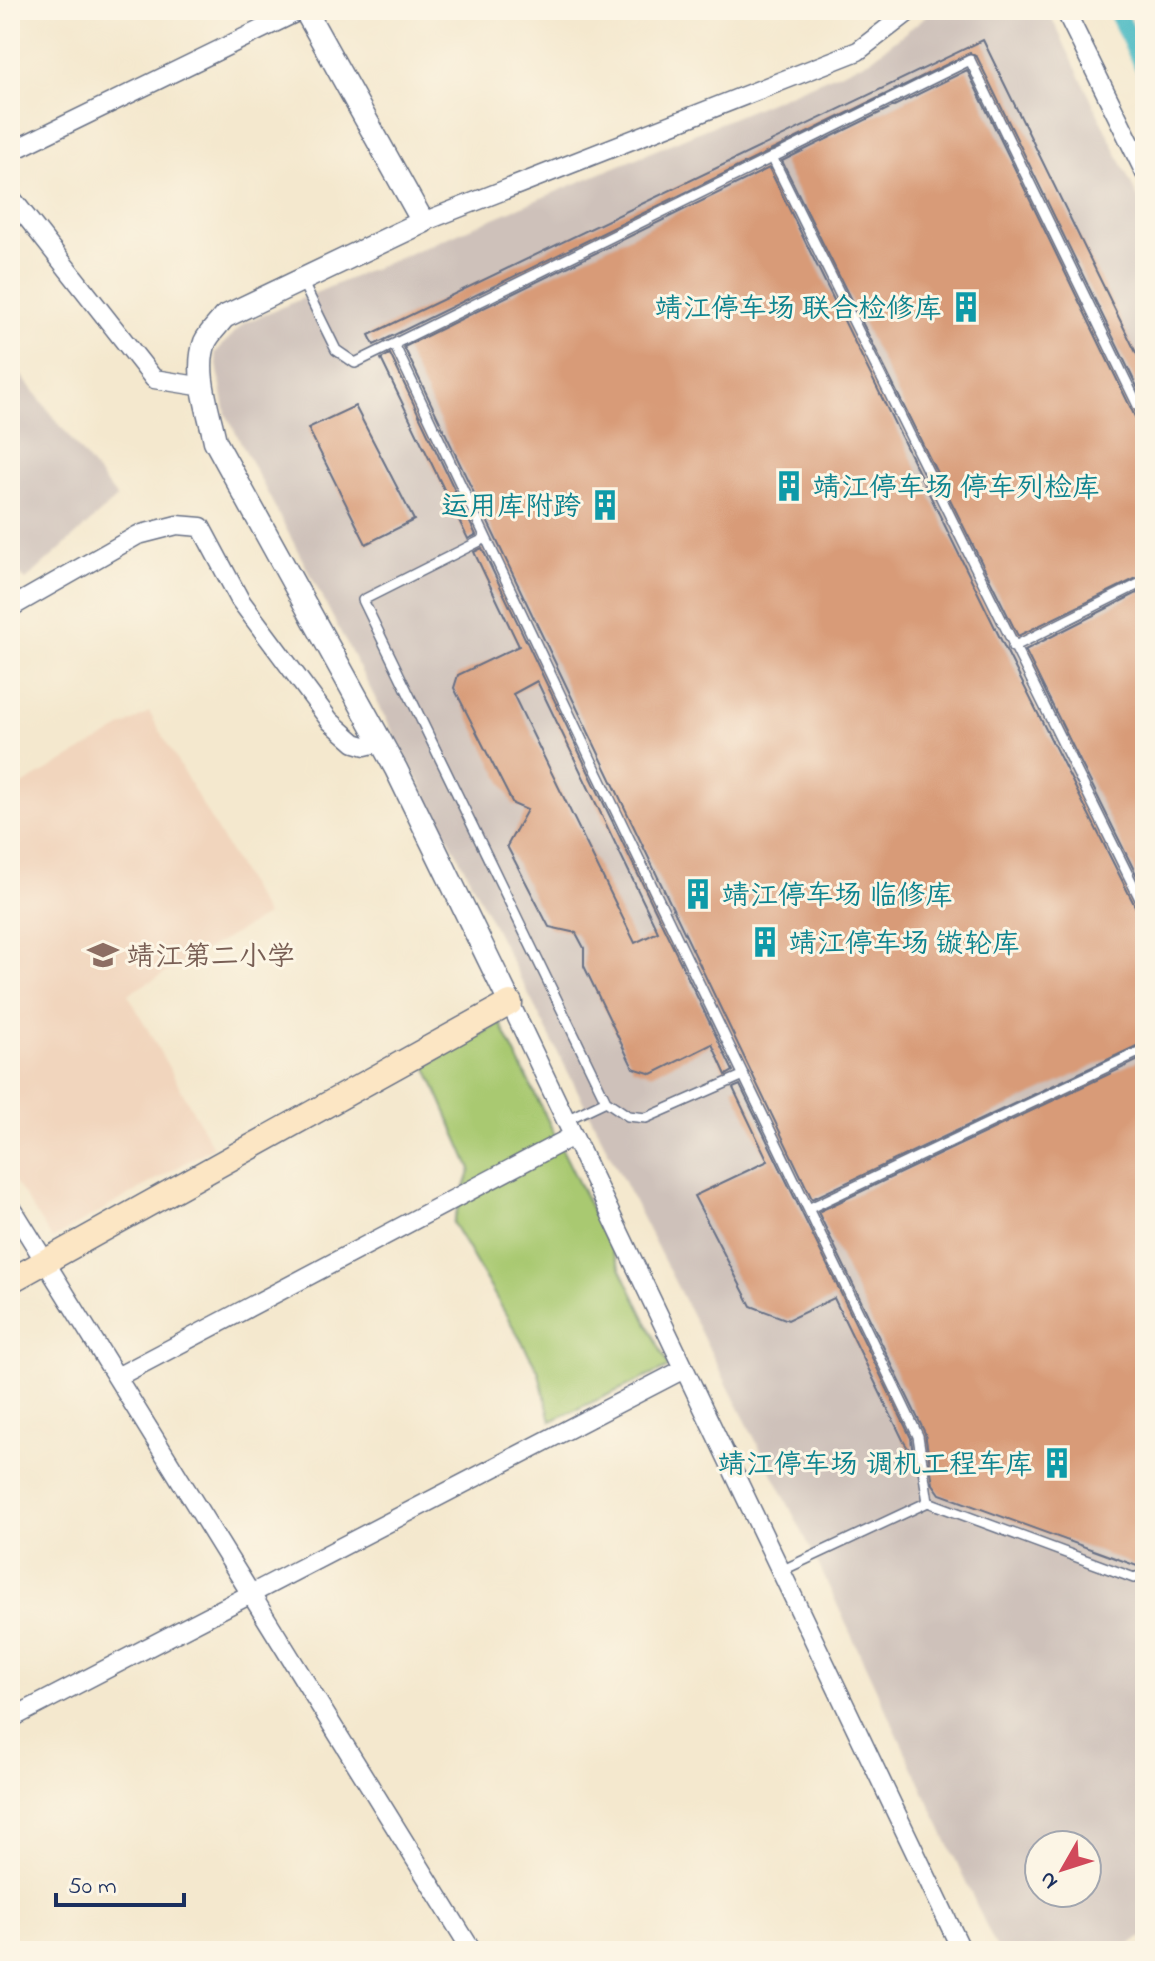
<svg xmlns="http://www.w3.org/2000/svg" width="1155" height="1961" viewBox="0 0 1155 1961" font-family="'Indie Flower','LXGW WenKai TC',sans-serif">
<style>
.built{fill:#f1d5bd}
.industrial{fill:#cec1ba;fill-rule:evenodd}
.green{fill:#a9c971;stroke:#627c68;stroke-width:2}
.lines{fill:none;stroke-linecap:round;stroke-linejoin:round}
.canal{stroke:#4ab9c3;stroke-width:18}
.building{fill:#d89b78;fill-rule:evenodd}
.service-casing{stroke:#677085;stroke-width:12}
.minor-casing{stroke:#677085;stroke-width:21}
.tertiary-casing{stroke:#677085;stroke-width:25}
.secondary-casing{stroke:#677085;stroke-width:27}
.service{stroke:#fff;stroke-width:9}
.minor{stroke:#fff;stroke-width:18}
.tertiary{stroke:#fff;stroke-width:22}
.secondary{stroke:#fce6c4;stroke-width:24}
.labels{text-anchor:middle;stroke-width:6;stroke-linejoin:round;paint-order:stroke}
.culture-label{font-size:28px;fill:#0d838f;stroke:#fcf5e5;text-anchor:end}
.education-label{font-size:28px;fill:#785e54;stroke:#fcf5e5;text-anchor:start}
</style>
<rect width="100%" height="100%" fill="#fcf5e5"/>
<filter id="ink" filterUnits="userSpaceOnUse"><feTurbulence type="fractalNoise" baseFrequency=".0125" numOctaves="2"/><feDisplacementMap in="SourceGraphic" scale="16" xChannelSelector="R" yChannelSelector="G"/><feConvolveMatrix kernelMatrix="1 2 1 2 8 2 1 2 1" color-interpolation-filters="sRGB"/></filter>
<filter id="wash" filterUnits="userSpaceOnUse"><feTurbulence type="fractalNoise" baseFrequency=".006" numOctaves="4" result="noise"/><feDisplacementMap in="SourceGraphic" scale="32" xChannelSelector="R" yChannelSelector="G"/><feGaussianBlur stdDeviation="1.8" result="paint"/><feColorMatrix in="noise" values="0 0 0 0 0 0 0 0 0 0 0 0 0 0 0 0 0 1.4 0 .05"/><feComposite in="paint" operator="in"/></filter>
<g filter="url(#wash)">
<rect width="100%" height="100%" fill="#f4e8ce"/>
<path class="built" d="M149,712L266,916L128,994L213,1147L52,1239L10,1174V792Z"/>
<path class="industrial" d="M934,10H1048L1145,212V1936L1114,1951H998L816,1559L456,852L226,414L215,353L244,323L870,60ZM1039,1845H1087V1893H1039Z
M10,361L117,498L26,580L10,566Z"/>
<path class="green" d="M500,1023L669,1367L551,1421L538,1370L453,1223L471,1169L426,1066Z"/>
<g class="lines">
<path class="canal" d="M1116,10L1145,70"/>
</g>
<g id="blocks">
<path class="building" d="M983,40L1145,371V403L977,57L970,53L374,345L369,335Z
M967,70L1138,423L1145,427V574L1018,636L782,161Z
M769,168L1006,650L1138,912L1145,916V1042L812,1199L404,347Z
M390,354L476,535L468,539L381,359Z
M355,406L414,520L366,544L308,428Z
M482,548L589,773L733,1071L726,1075L712,1044L652,1074L633,1068L584,966V948L576,933L549,927L507,846L527,810L513,804L454,688L458,675L519,646L474,552ZM537,681L658,932L635,943L513,694Z
M1145,589V892L1025,650Z
M1145,1057V1533L1141,1534L1138,1540L1139,1545L1145,1548V1563L1137,1566L940,1494L933,1484L925,1433L818,1212Z
M740,1085L911,1438L913,1456L904,1442L834,1298L788,1320L751,1306L694,1196L768,1161L733,1088Z"/>
</g>
</g>
<g filter="url(#ink)">
<use href="#blocks" fill-opacity="0" stroke="#677085" stroke-width="2"/>
<g class="lines">
<defs>
<path id="service" d="M772,157L1145,909
M302,281L336,350L355,363L394,344L596,770L918,1436L928,1502L1134,1578L1145,1574
M394,344L970,60L1145,420
M486,538L363,600L606,1101L628,1116L646,1118L744,1075
M1013,647L1145,581
M566,1120L606,1101
M810,1208L1145,1049
M1145,1540V1541
M781,1571L928,1502"/>
<path id="minor" d="M1065,10L1145,173
M10,152L301,10
M10,196L154,379L204,387
M423,222L858,51L911,10
M10,608L138,535L177,525L201,527L240,600L330,721L355,743L365,746L381,742
M510,1003L962,1951
M10,1205L472,1951
M117,1377L573,1136
M10,1719L684,1369"/>
<path id="tertiary" d="M305,10L423,222L224,317C218,325 209,333 205,342C194,372 209,411 215,441L396,769L510,1003"/>
<path id="secondary" d="M10,1281L510,1003"/>
</defs>
<use href="#service" class="service-casing"/>
<use href="#minor" class="minor-casing"/>
<use href="#tertiary" class="tertiary-casing"/>
<use href="#secondary" class="secondary-casing"/>
<use href="#service" class="service"/>
<use href="#minor" class="minor"/>
<use href="#tertiary" class="tertiary"/>
<use href="#secondary" class="secondary"/>
</g>
</g>
<defs>
<symbol id="building-bare" viewBox="-9 -9 18 18"><path d="M-4-6H4V6H1V3H-1V6H-4ZM-2.5-4.3h1.7v1.8h-1.7ZM.8-4.3h1.7v1.8H.8ZM-2.5-1h1.7V.8h-1.7ZM.8-1h1.7V.8H.8Z" fill="#0f9aa8" stroke="#fcf5e5" stroke-width="2.5" paint-order="stroke"/></symbol>
<symbol id="school-bare" viewBox="-9 -9 18 18"><path d="M0-5L7-2L0 1L-7-2ZM-4 1L0 2.5L4 1V4Q0 6-4 4Z" fill="#8d6e63" stroke="#fcf5e5" stroke-width="2.5" paint-order="stroke"/></symbol>
</defs>
<g fill-rule="evenodd">
<use href="#building-bare" x="944" y="285" width="44" height="44"/>
<use href="#building-bare" x="767" y="464" width="44" height="44"/>
<use href="#building-bare" x="583" y="483" width="44" height="44"/>
<use href="#building-bare" x="676" y="872" width="44" height="44"/>
<use href="#building-bare" x="743" y="920" width="44" height="44"/>
<use href="#school-bare" x="81" y="933" width="44" height="44"/>
<use href="#building-bare" x="1035" y="1441" width="44" height="44"/>
</g>
<g class="labels">
<g class="culture-label">
<text x="942" y="317">靖江停车场 联合检修库</text>
<text x="813" y="496" text-anchor="start">靖江停车场 停车列检库</text>
<text x="581" y="515">运用库附跨</text>
<text x="722" y="904" text-anchor="start">靖江停车场 临修库</text>
<text x="789" y="952" text-anchor="start">靖江停车场 镟轮库</text>
<text x="1033" y="1473">靖江停车场 调机工程车库</text>
</g>
<g class="education-label">
<text x="127" y="965">靖江第二小学</text>
</g>
</g>
<rect width="1155" height="1961" fill="none" stroke="#fcf5e5" stroke-width="40"/>
<g transform="translate(1063 1869) rotate(231)"><circle r="38" fill="#fcf5e5" stroke="#a2a6af" stroke-width="2"/>
<path d="M0-6L14 30L0 20L-14 30Z" fill="#d1495b"/>
<text y="-12" font-size="22" font-weight="bold" text-anchor="middle" fill="#1b2f5e">N</text>
</g>
<path d="M56 1893v12h128v-12" fill="none" stroke="#1b2f5e" stroke-width="4"/>
<text x="68" y="1893" font-size="24" fill="#1b2f5e" stroke="#fcf5e5" stroke-width="6" paint-order="stroke">50 m</text>
</svg>
